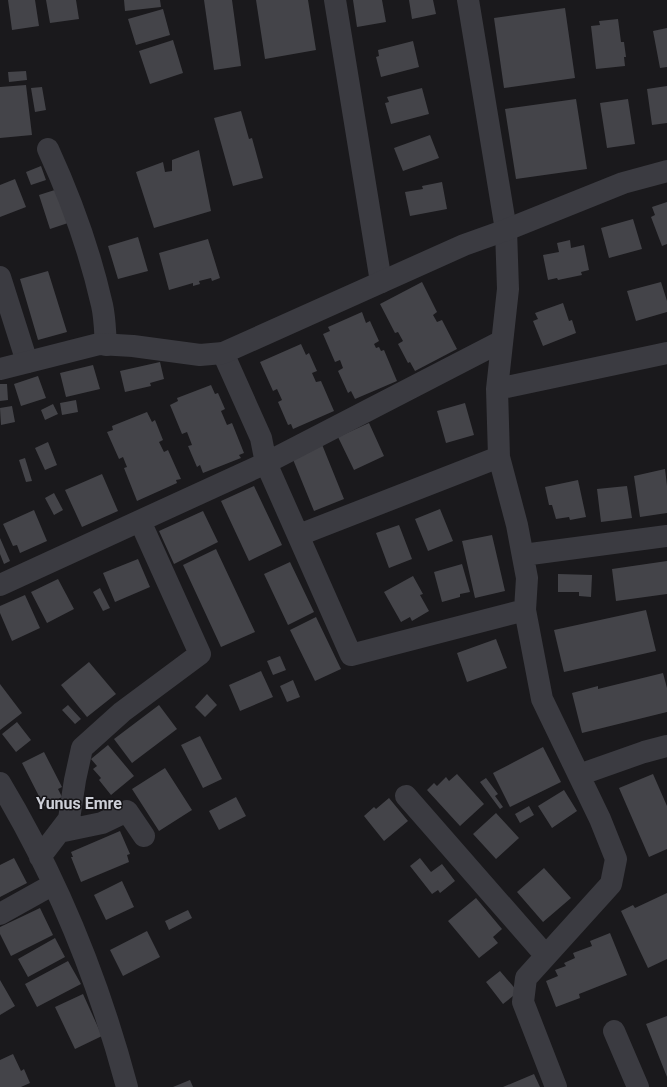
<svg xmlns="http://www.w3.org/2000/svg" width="667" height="1087" viewBox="0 0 667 1087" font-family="Roboto,sans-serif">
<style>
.building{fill:#444449}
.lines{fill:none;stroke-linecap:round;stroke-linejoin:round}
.minor{stroke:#3b3b41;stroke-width:22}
.tertiary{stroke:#3b3b41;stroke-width:22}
.labels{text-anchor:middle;stroke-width:3;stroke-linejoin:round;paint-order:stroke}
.district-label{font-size:16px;font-weight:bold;fill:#cdcfd7;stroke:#151417}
</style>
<rect width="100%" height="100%" fill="#1a191c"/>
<path class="building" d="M8,0H35L39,26L12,30Z
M46,0H76L79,19L50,23Z
M124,0H160L161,7L125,11Z
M204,0H232L241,66L214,70Z
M256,0H308L316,50L265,59Z
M353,0H382L386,22L357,27Z
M409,0H433L436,14L412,19Z
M565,8L575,78L504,88L494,18Z
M163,9L170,35L136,45L128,19Z
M618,19L621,42H624L626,57H624L625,66L596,69L591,26L600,25L599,21Z
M667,28V67L660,68L653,31Z
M173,40L183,73L150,84L139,51Z
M413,41L419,67L381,77L376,57L379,56L378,50Z
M26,71L27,80L9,82L8,72Z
M26,85L32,135L0,138V87Z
M667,86V123L652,125L647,89Z
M42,87L46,110L35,112L31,88Z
M422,88L429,114L391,124L385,103L389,102L387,97Z
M576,99L587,169L516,179L505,109Z
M628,99L635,144L607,148L600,103Z
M241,111L249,139L252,138L263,178L233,186L214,118Z
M430,135L439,158L403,171L394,148Z
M199,150L211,211L154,228L136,172L163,162L165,172L172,171V160Z
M41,166L46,180L31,185L26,172Z
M15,179L26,207L0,217V185Z
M442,182L447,209L410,216L405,192L423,189L422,186Z
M61,188L71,222L50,229L39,195Z
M667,202V244L662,246L651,217L655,215L652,207Z
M633,219L642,249L609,258L601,228Z
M138,237L148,271L118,279L108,246Z
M208,239L220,278L212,281L211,278L199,281L200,284L193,286V283L169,290L159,253Z
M570,240L571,248L584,245L589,270L581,272L582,275L558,280L557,278L548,280L543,255L559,252L557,243Z
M48,271L67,332L38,340L20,279Z
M422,282L437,312L433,315L437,322L442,320L457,349L415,371L410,362L408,363L398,344L403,341L398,332L395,333L380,304Z
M661,282L667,301V312L636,321L627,291Z
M563,303L569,321L572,320L576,333L543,346L533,321L538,319L535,313Z
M362,312L366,323L370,321L379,341L374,344L376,348L379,347L381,351L384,350L397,381L355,399L351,391L348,393L338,371L343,368L340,360L335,362L323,334L330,331L328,327Z
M301,344L306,355L309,353L317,371L312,373L316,382L321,381L334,411L293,429L291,424L288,425L278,402L282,400L277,389L273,391L260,362Z
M160,362L164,379L150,383L151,386L125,392L120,371Z
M93,365L100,389L66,397L60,373Z
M38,376L46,398L21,406L14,384Z
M0,384H7L8,400L0,401Z
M211,385L215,394L218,393L225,409L221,411L227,425L232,423L244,453L239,455L241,458L203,473L200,465L197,467L188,446L192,445L187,432L182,434L170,405L178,401L177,398Z
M76,400L78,412L62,415L60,403Z
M465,403L474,435L446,443L437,411Z
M53,404L58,414L45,420L41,410Z
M12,406L15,422L1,425L0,408Z
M147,412L152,422L155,420L163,440L159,442L164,452L168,450L181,479L176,480L177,483L137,501L124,468L127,467L123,457L119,459L107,432L113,430L112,426Z
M369,423L384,456L354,470L338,437Z
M48,442L57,465L45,470L35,448Z
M321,442L344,499L314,511L292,457Z
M25,458L32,481L26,482L19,460Z
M665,469L667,486V513L640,517L634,476Z
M102,474L118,511L82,527L65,490Z
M578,480L586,517L570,520L569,517L556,519L552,505H549L545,487Z
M254,486L282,545L249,561L221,501Z
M627,486L632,518L601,522L597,489Z
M54,493L63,510L54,515L45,498Z
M440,509L453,541L428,551L415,519Z
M34,510L47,541L20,553L17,545L13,546L3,524Z
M203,511L218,542L174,564L159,531Z
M399,525L412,559L389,568L376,533Z
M492,535L505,591L475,598L462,541Z
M0,538L10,561L4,564L0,554Z
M216,549L255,632L221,647L183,565Z
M138,559L150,587L115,602L103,573Z
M667,561V594L616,601L612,569Z
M290,562L314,612L288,625L264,574Z
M462,564L470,592L460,594V597L442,602L434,572Z
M558,574L592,575L591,597L579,596V592H558Z
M413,576L423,594L420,595L429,611L412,621L410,617L401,622L384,592Z
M58,579L74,609L47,623L31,592Z
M100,588L110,608L103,611L93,592Z
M25,595L40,628L12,641L0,613V606Z
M646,610L656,651L564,672L554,630Z
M316,617L341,669L315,681L290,630Z
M496,639L507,668L467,682L457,653Z
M280,656L286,670L273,675L267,661Z
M89,662L116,694L87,717L61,685Z
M261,671L273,697L240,711L229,685Z
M663,673L667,688V712L582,733L572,693L598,686V689Z
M293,680L300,697L287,702L280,686Z
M0,684L22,713L0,730Z
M207,694L217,705L205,717L195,707Z
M68,705L81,719L75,724L62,710Z
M159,705L177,729L132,763L114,739Z
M17,722L31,740L16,752L2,734Z
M200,736L222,779L203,788L181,745Z
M108,745L134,776L111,795L99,780L101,778L93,769L97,766L91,759Z
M543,747L561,782L510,807L493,773Z
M44,752L62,787L58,789L62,797L44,806L22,763Z
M165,768L192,810L159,831L132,789Z
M457,774L484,804L460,826L427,790L434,783L437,786L446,777L449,781Z
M653,774L667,806V849L649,857L619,788Z
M486,778L498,794L495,796L503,807L500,809L480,782Z
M564,790L577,811L552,828L538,806Z
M236,797L246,816L219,830L209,811Z
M389,798L408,821L384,841L364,816L374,807L376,809Z
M529,806L534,815L520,823L515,814Z
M496,813L519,838L496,859L473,834Z
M120,831L130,854L127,855L129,862L81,882L71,857H73L71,852Z
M14,858L27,883L0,897V865Z
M420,858L431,872L442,864L455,881L440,893L438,890L432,894L410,866Z
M544,868L571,898L543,922L517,892Z
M122,881L134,907L106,920L94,895Z
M667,893V959L648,968L621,911L633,905L635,908Z
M476,898L502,929L493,937L498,943L479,958L448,921Z
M40,908L53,935L11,956L0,934V927Z
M188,910L192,918L169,930L165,921Z
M147,931L160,957L123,976L110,950Z
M610,933L627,975L579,994L580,998L556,1007L546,981L558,976L555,970L566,966L564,963L575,958L573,953L592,946L590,941Z
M55,938L65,957L28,977L18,959Z
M68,961L81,984L37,1007L25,984Z
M500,971L518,992L503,1004L486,982Z
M0,980L15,1006L0,1015Z
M83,994L102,1036L75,1049L55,1007Z
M667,1016V1077L646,1024Z
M13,1054L21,1071L24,1069L30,1083L21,1087H0V1060Z
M534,1074L540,1087H503Z
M190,1080L193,1087H173Z"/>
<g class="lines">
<path class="minor" d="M335,0L381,282
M468,0L506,230L508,289L497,389L499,457L517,525L527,578L525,610L542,699L600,819L616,859L611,884L526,978L523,1002L556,1087
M48,149C71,199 90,252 102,305C105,318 105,332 106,345
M0,277L27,362
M223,353L261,438L266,463L351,655L525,610
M497,389L667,353
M299,535L499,457
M523,555L667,536
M0,585L266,463L502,341
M579,775L644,752L667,746
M0,783C56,876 99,982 127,1087
M406,796L546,956
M59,832L102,823L127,811L144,836
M40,857L69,819L75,780L82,748L122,712L200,654L140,521
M0,914L52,885
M614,1031L638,1087"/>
<path class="tertiary" d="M0,369L99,344L133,346L200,355L223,353L464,245L506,230L623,183L667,171"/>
</g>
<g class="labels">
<g class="district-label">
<text x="79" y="809">Yunus Emre</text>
</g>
</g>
</svg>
